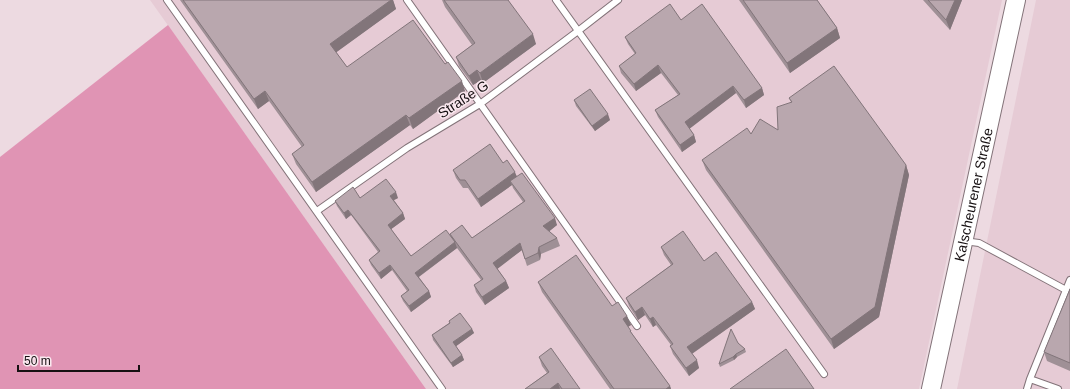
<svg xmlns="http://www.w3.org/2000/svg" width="1070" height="389" viewBox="0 0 1070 389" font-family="Helvetica,sans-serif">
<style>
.built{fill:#e6cbd5}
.forest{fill:#e094b4}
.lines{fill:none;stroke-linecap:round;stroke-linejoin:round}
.service-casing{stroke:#837379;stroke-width:8}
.secondary-casing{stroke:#837379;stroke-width:20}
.service{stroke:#fff;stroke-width:6}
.secondary{stroke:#fff;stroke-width:18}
.wall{fill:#9f9096}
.shaded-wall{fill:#82757a}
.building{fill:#b9a7ae;stroke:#82757a}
.labels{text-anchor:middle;stroke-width:3;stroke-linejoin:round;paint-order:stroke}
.street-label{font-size:14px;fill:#161012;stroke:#fae8ef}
</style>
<rect width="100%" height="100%" fill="#eddae1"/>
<path class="built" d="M150,0H1002L919,389H426Z
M1036,0H1070V389H957Z"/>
<path class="forest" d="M168,25L426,389H0V157Z"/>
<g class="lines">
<defs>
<path id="service" d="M167,0L442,389
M407,0L637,326
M556,0L824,374
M317,211L407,148L480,104L578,31L618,0
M964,241L979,243L1066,290L1070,280
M1030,379L1058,389
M1027,389L1030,379L1066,290"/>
<g id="secondary">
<path id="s1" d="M931,389L1016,0"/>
</g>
</defs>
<use href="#service" class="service-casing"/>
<use href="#secondary" class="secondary-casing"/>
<use href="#service" class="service"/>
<use href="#secondary" class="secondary"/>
</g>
<path class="wall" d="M180,0H393L396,9L336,52L347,67L445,64L465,91L413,129L410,125L316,192L296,164L292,154L302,147L269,101L258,109Z
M442,0H508L536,44L483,83L481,80L473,85L459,66L456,57L472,45L445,7Z
M739,0H817L837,28L840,38L790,73Z
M923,0H962L950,30Z
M681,20L762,88L764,95L746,108L736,93L689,128L694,135L696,142L682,152L658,117L655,110L678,95L661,73L636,91L621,73L619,66L635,54L628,44L625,37Z
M789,98L906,165L909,175L879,317L834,349L706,170L702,160L751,134L778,130L791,102Z
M574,100L610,120L595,131L576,106Z
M503,163L517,176L557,225L549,231L557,238L560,246L541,254L540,260L527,266L522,250L497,268L506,281L509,288L485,305L476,292L474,285L481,280L457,248L419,277L429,291L431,297L411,312L403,301L401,296L407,291L392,270L381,279L371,265L369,260L378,252L351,215L346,219L337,206L335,201L360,198H398L394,200L403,213L405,219L391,229L411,256L450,235L472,238L523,202L513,188L512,185L481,207L468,188H463L456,178L453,170Z
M661,247L704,261L752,302L755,309L692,354L699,368L689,376L673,354L670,346L671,345L656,325L653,327L645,315L638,320L629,306L626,298L671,265L664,255Z
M538,282L612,306L627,316L631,325L628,327L633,335L670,386L671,389H610L542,292Z
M1070,289V371L1047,361L1044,352Z
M449,321L472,329L474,333L456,346L462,355L464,360L453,367L433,340L432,335L449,323Z
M738,343L745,349L746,352L737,357L734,360L720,367L719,364Z
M539,357L580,389H525L547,373L542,366Z"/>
<path class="shaded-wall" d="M391,0H393L396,9L334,54L330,44Z
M955,0H962L950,30L946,20Z
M837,28L840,38L790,73L787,63Z
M533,34L536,44L483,83L480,73Z
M658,65L661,73L636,91L634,84Z
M477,70L481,80L473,85L469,76Z
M462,81L465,91L413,129L409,118Z
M733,86L736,93L688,130L685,122Z
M762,88L764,95L746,108L744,100Z
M265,91L269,101L258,109L254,99Z
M608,114L610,120L595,131L592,126Z
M406,115L410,125L316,192L312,182Z
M694,135L696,142L682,152L680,145Z
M906,165L909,175L879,317L834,349L831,339Z
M515,172L518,180L510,181L512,185L481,207L478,199Z
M396,192L398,198L392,201L390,196Z
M348,210L351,215L346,219L344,213Z
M403,213L405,219L390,230L388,225Z
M555,218L557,225L546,234L543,226Z
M455,242L457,248L417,278L415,273Z
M520,243L522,250L496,270L493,263Z
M539,247L541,254L540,260L538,253Z
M390,265L392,270L381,279L379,273Z
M506,281L509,288L485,305L482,297Z
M429,291L431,297L411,312L409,306Z
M752,302L755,309L690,355L687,347Z
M642,307L645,315L638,320L635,312Z
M627,316L631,325L626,328L623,319Z
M653,317L656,325L653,327L650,319Z
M472,329L474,333L455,347L453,342Z
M736,354L737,357L734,360L733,357Z
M462,355L464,360L453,367L451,363Z
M697,360L699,368L689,376L686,368Z
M558,383L560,389H550Z
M670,386L671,389H666Z"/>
<path class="building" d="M183,0H391L330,44L347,67L413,20L445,64L448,62L462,81L409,118L406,115L312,182L292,154L304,145L265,91L254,99Z
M444,0H508L533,34L480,73L477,70L469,76L456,57L475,43Z
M743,0H817L837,28L787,63Z
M928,0H955L946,20Z
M670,4L681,20L702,4L762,88L744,100L733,86L685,122L694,135L680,145L655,110L680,94L658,65L634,84L619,66L636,53L625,37Z
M834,66L906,165L875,307L831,339L702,160L747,128L751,134L760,119L778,130L777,107L792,102L789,98Z
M590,89L608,114L592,126L574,100Z
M490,144L503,163L507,160L515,172L478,199L465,180H460L453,170Z
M522,173L555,218L543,226L557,238L539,247L538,253L525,259L520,243L493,263L506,281L482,297L474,285L483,279L450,234L462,225L472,238L525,201L510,181Z
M386,179L396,192L390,196L403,213L388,225L411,256L446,230L455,242L415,273L429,291L409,306L401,296L409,290L390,265L379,273L369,260L380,251L348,210L344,213L335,201L353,187L360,198Z
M683,231L704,261L716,252L752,302L687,347L697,360L686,368L670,346L673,344L653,317L650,319L642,307L635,312L626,298L673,264L661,247Z
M576,255L612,306L618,302L627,316L623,319L631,331H630L670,386L666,389H614L538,282Z
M1070,289V363L1044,352Z
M460,313L472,329L453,342L462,355L451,363L432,335L450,323L449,321Z
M731,329L738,343L745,349L736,354L733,357L719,364Z
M551,348L580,389H562L558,383L550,389H525L549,372L539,357Z
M786,349L814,389H730Z"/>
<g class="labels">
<g class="street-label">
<text transform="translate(463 99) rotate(-33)" y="5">Straße G</text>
<text dy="5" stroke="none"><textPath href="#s1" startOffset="199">Kalscheurener Straße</textPath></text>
</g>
</g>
<path d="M18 365v6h121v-6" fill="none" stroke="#161012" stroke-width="2"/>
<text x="24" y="365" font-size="12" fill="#161012" stroke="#fae8ef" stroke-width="3" paint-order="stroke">50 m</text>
</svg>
